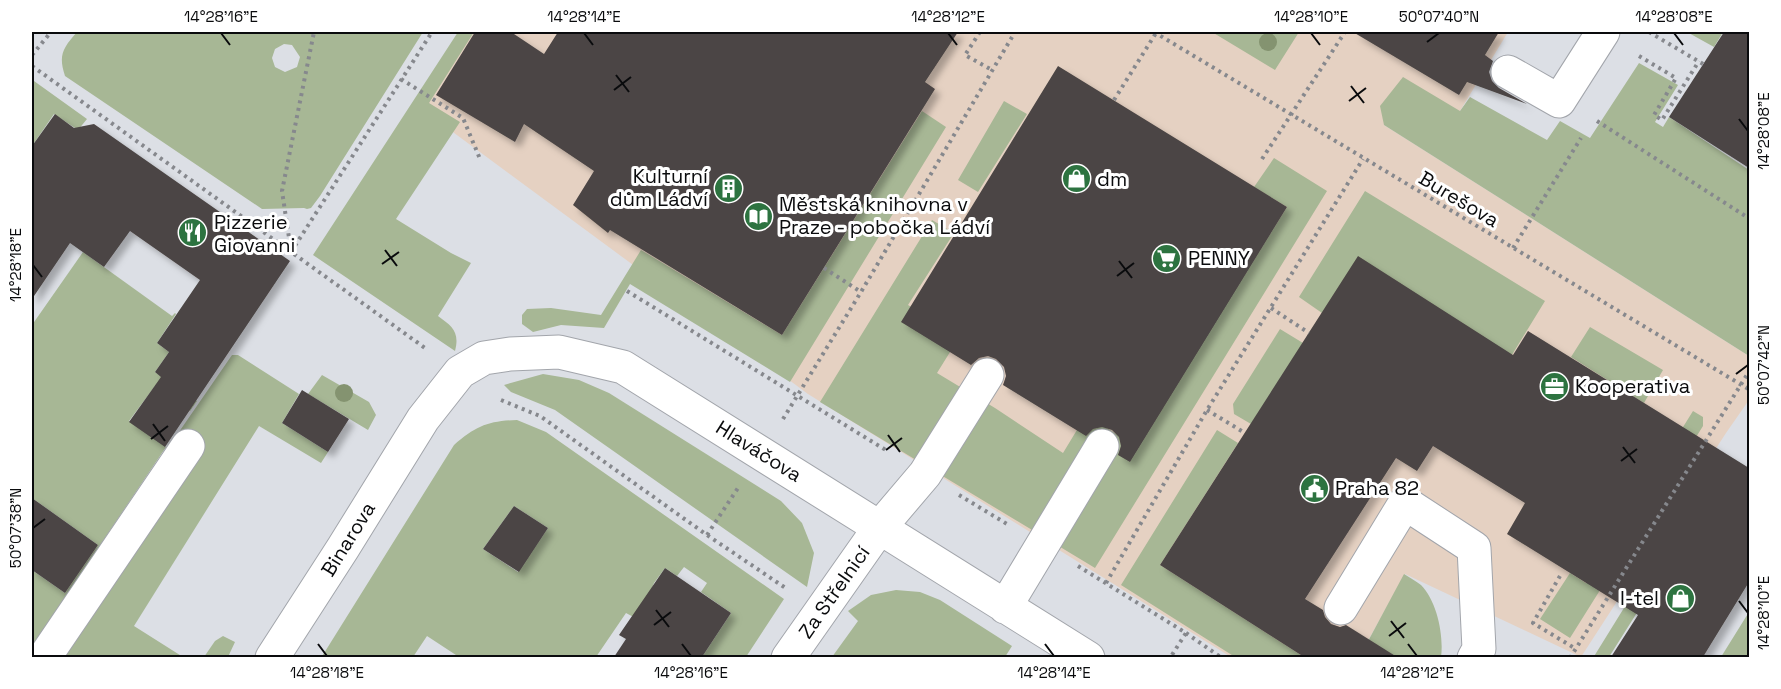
<svg xmlns="http://www.w3.org/2000/svg" width="1781" height="689" viewBox="0 0 1781 689" font-family="'Space Grotesk',sans-serif">
<style>
.commercial{fill:#e5d1c2}
.green{fill:#a7b795;fill-rule:evenodd}
.building{fill:#4b4544;filter:url(#shadow)}
.lines{fill:none;stroke-linecap:round;stroke-linejoin:round}
.minor-casing{stroke:#a2a5ab;stroke-width:35}
.path{stroke:#86888d;stroke-width:4;stroke-dasharray:3 4.5;stroke-linecap:butt}
.minor{stroke:#fff;stroke-width:33}
.tree{fill:#849370}
.ticks{fill:none;stroke:#0a0b0d;stroke-width:2}
.labels{text-anchor:middle;stroke-width:6;stroke-linejoin:round;paint-order:stroke}
.poi-label{font-size:20px;fill:#0a0b0d;stroke:#fff;text-anchor:start}
.street-label{font-size:20px;fill:#0a0b0d;stroke:#fff}
.neatline{fill:none;stroke:#0a0b0d;stroke-width:2}
.ticks-label{font-size:15px;text-anchor:middle;fill:#0a0b0d}
</style>
<defs>
<filter id="shadow"><feDropShadow dx="5.5" dy="5.5" stdDeviation="3" flood-color="#0004"/></filter>
</defs>
<rect width="100%" height="100%" fill="#dcdfe5"/>
<path class="commercial" d="M465,32H1508L1460,111L1384,125L1749,356V400L1726,433L1581,657L1405,574L1359,657H1231L808,394L419,107Z"/>
<path class="green" d="M77,32H423L320,196L311,208L307,209L304,208L262,209L65,76C58,55 63,48 77,32ZM284,44L292,45L300,57L297,67L285,72L275,67L272,58L275,49Z
M458,32H474L429,103L460,122L396,219L451,253L471,263L438,316C452,326 460,332 455,351L313,255Z
M1212,32H1299L1275,70Z
M1687,32H1723L1714,47Z
M1639,63L1678,85L1655,122L1663,127L1669,117L1749,170V356L1384,125L1380,106L1403,77L1460,111L1470,97L1547,140L1560,121L1590,138Z
M34,81L87,119L78,130L54,114L32,146V84Z
M1004,101L1027,114L978,192L958,180Z
M922,111L946,127L790,382L630,284L604,328L561,325L533,332L522,324V315L527,309L551,308L601,315L641,250L782,335Z
M1274,158L1327,191L1095,568L820,402L932,220L954,233L908,305L960,336L937,373L995,408L1063,453L1086,415L1137,447L1287,207L1254,187Z
M1365,191L1545,301L1454,449L1322,313L1299,297Z
M83,252L172,316L175,313L176,314L157,343L169,352L155,372L197,401L190,411L155,386L129,421L166,447L68,593L232,355H238L299,394L282,423L328,452L321,463L259,426L134,626L183,657H59L32,641V570L65,593L98,545L32,498V325Z
M1590,327L1663,370L1644,403L1571,357Z
M1280,329L1303,343L1251,424L1234,414L1233,404Z
M543,374L579,380L609,393L781,501L802,523L814,553L807,587L555,410L511,392L504,385Z
M322,375L369,402L376,415L368,430L308,394Z
M1693,411L1703,417V426L1570,638L1540,619L1570,573L1586,583Z
M517,420L546,432L784,599L746,657H702L731,613L701,592L707,583L684,567L677,576L665,568L654,583L639,620L626,613L596,657H459L427,636L413,657L321,658L454,445C476,426 488,421 517,420ZM514,506L548,528L518,572L483,549Z
M1217,430L1238,443L1160,565L1304,657H1235L1121,585Z
M1404,574C1410,578 1416,581 1421,585C1437,601 1444,636 1441,657L1359,658Z
M1645,574L1657,581L1609,657L1593,658Z
M896,590L920,592L940,600L1012,646L1005,657H832L858,621L848,611L871,595Z
M1749,612V657H1721Z
M223,636L235,642L228,657H204L215,641Z"/>
<path class="building" d="M475,32H511L544,54L558,32H958L925,82L935,89L782,335L610,230L608,233L573,205L594,171L524,124L515,142L436,95Z
M1353,32H1499L1485,55L1493,61L1489,72L1492,81L1499,88L1527,104L1467,82L1459,95Z
M1724,32H1749V168L1669,117Z
M1058,66L1287,207L1130,462L1118,455L1121,446L1119,437L1112,430L1102,427L1093,429L1086,436L1003,385L1006,376L1004,367L996,359L988,356L979,358L971,365L901,322Z
M55,114L74,128L94,124L290,261L165,447L129,422L161,377L155,372L169,352L157,343L200,280L130,231L104,267L70,243L32,299V146Z
M1358,256L1513,355L1528,331L1749,468V582L1703,657H1611L1638,615L1507,534L1525,503L1433,446L1417,471L1396,458L1305,599L1323,610L1325,617L1331,624L1340,627L1346,625L1397,657H1304L1160,565Z
M302,390L349,419L328,452L282,423Z
M32,498L98,545L65,593L32,570Z
M514,506L548,528L519,572L483,549Z
M665,568L731,613L702,657H614L626,639L619,635Z"/>
<g class="lines">
<defs>
<path id="minor" d="M1508,72L1559,101L1603,32
M1005,607L1102,446
M1341,608L1405,503L1474,548L1479,649L1474,658
M44,658L188,446
M272,658L343,548L423,419L460,372L484,358L510,354L559,352L623,367L1088,658
M788,658L880,527L925,474L987,375"/>
</defs>
<use href="#minor" class="minor-casing"/>
<path class="path" d="M980,32L965,55L992,70
M1154,32L1750,390
M1649,32L1703,64
M32,55L51,32
M1639,56L1676,78L1654,115L1662,120L1699,61
M32,66L425,348
M401,79L463,118L480,159
M1114,100L1156,33
M1597,121L1750,219
M1262,159L1345,32
M1513,248L1581,138
M291,251L282,191L314,32
M291,252L432,32
M824,268L861,292
M627,291L889,452
M1271,308L1309,333
M501,400L540,416L707,535L787,589
M1207,410L1245,433
M783,419L861,292L1015,32
M959,495L1007,524
M707,535L738,488
M1078,566L1186,633L1170,658
M1560,576L1533,623L1576,649
M1106,583L1207,410L1363,159
M1186,633L1222,658
M1570,658L1750,370"/>
<use href="#minor" class="minor"/>
</g>
<g class="tree">
<circle cx="1268" cy="42" r="9"/>
<circle cx="344" cy="393" r="9"/>
</g>
<path class="ticks" d="M221,33L230,45M584,33L593,45M948,33L957,45M1311,33L1320,45M1674,33L1683,45M1427,42L1439,33M616,75L629,92M1351,86L1364,103M614,90L631,77M1349,101L1366,88M1739,119L1748,131M385,250L397,266M1119,261L1132,278M382,264L399,252M33,265L42,277M1117,276L1134,263M1736,374L1748,365M153,424L165,441M888,435L900,452M151,439L168,426M1623,447L1635,463M886,450L902,438M1621,461L1637,449M33,528L45,519M1739,601L1748,613M656,610L669,627M1391,621L1404,638M654,625L671,612M1389,636L1406,623M318,644L327,656M682,644L691,656M1045,644L1054,656M1408,644L1417,656"/>
<defs>
<symbol id="shop-disc" viewBox="-11 -11 22 22"><circle r="9.5" fill="#2d7340" stroke="#fff"/><path d="M-5-2.5h2.3a2.7 3.5 0 0 1 5.4 0H5L5.5 6h-11ZM-1.5-2.5h3a1.5 2.3 0 0 0-3 0Z" fill="#fff"/></symbol>
<symbol id="building-disc" viewBox="-11 -11 22 22"><circle r="9.5" fill="#2d7340" stroke="#fff"/><path d="M-4-6H4V6H1V3H-1V6H-4ZM-2.5-4.3h1.7v1.8h-1.7ZM.8-4.3h1.7v1.8H.8ZM-2.5-1h1.7V.8h-1.7ZM.8-1h1.7V.8H.8Z" fill="#fff"/></symbol>
<symbol id="library-disc" viewBox="-11 -11 22 22"><circle r="9.5" fill="#2d7340" stroke="#fff"/><path d="M-6-4Q-3-5.5-.7-3.5V5Q-3 3-6 4ZM6-4Q3-5.5 .7-3.5V5Q3 3 6 4Z" fill="#fff"/></symbol>
<symbol id="restaurant-disc" viewBox="-11 -11 22 22"><circle r="9.5" fill="#2d7340" stroke="#fff"/><path d="M-5-6h1v4h1v-4h1v4h1v-4h1v5L-1.5 .5V6h-2V.5L-5-1ZM5-6V6H3V1.5H1.5Q1.5-4 5-6Z" fill="#fff"/></symbol>
<symbol id="supermarket-disc" viewBox="-11 -11 22 22"><circle r="9.5" fill="#2d7340" stroke="#fff"/><path d="M-6-5.5h2.5l.6 2H6L4.5 2H-2.5L-4.4-4H-6ZM-1.5 3.2a1.3 1.3 0 1 0 .1 0ZM3 3.2a1.3 1.3 0 1 0 .1 0Z" fill="#fff"/></symbol>
<symbol id="office-disc" viewBox="-11 -11 22 22"><circle r="9.5" fill="#2d7340" stroke="#fff"/><path d="M-6-3h4V-5.5h4V-3h4V5H-6ZM-1-4.5V-3h2v-1.5ZM-6 0V1H6V0Z" fill="#fff"/></symbol>
<symbol id="civic-disc" viewBox="-11 -11 22 22"><circle r="9.5" fill="#2d7340" stroke="#fff"/><path d="M-.6-6.5H3V-4.5H.6V-3L4-1V1h2V6H-6V1h2V-1L-.6-3ZM-1.2 2.5V6h2.4V2.5Z" fill="#fff"/></symbol>
</defs>
<g fill-rule="evenodd">
<use href="#shop-disc" x="1060" y="162" width="33" height="33"/>
<use href="#building-disc" x="712" y="172" width="33" height="33"/>
<use href="#library-disc" x="742" y="200" width="33" height="33"/>
<use href="#restaurant-disc" x="176" y="216" width="33" height="33"/>
<use href="#supermarket-disc" x="1150" y="242" width="33" height="33"/>
<use href="#office-disc" x="1538" y="370" width="33" height="33"/>
<use href="#civic-disc" x="1298" y="472" width="33" height="33"/>
<use href="#shop-disc" x="1664" y="582" width="33" height="33"/>
</g>
<g class="labels">
<g class="poi-label">
<text x="708" y="183" text-anchor="end">Kulturní<tspan x="708" dy="23">dům Ládví</tspan></text>
<text x="1097" y="186">dm</text>
<text x="779" y="211">Městská knihovna v<tspan x="779" dy="23">Praze - pobočka Ládví</tspan></text>
<text x="214" y="229">Pizzerie<tspan x="214" dy="23">Giovanni</tspan></text>
<text x="1188" y="265">PENNY</text>
<text x="1575" y="393">Kooperativa</text>
<text x="1335" y="495">Praha 82</text>
<text x="1659" y="605" text-anchor="end">I-tel</text>
</g>
<g class="street-label">
<text transform="translate(1459 199) rotate(31)" y="7">Burešova</text>
<text transform="translate(759 451) rotate(32)" y="7">Hlaváčova</text>
<text transform="translate(348 539) rotate(-58)" y="7">Binarova</text>
<text transform="translate(834 592) rotate(-55)" y="7">Za Střelnicí</text>
</g>
</g>
<rect width="1781" height="689" fill="none" stroke="#ffffff" stroke-width="66"/>
<rect x="33" y="33" width="1715" height="623" class="neatline"/>
<g class="ticks-label">
<text x="221" y="22">14°28'16"E</text>
<text x="584" y="22">14°28'14"E</text>
<text x="948" y="22">14°28'12"E</text>
<text x="1311" y="22">14°28'10"E</text>
<text x="1439" y="22">50°07'40"N</text>
<text x="1674" y="22">14°28'08"E</text>
<text transform="translate(1764 131) rotate(-90)" y="5">14°28'08"E</text>
<text transform="translate(16 265) rotate(-90)" y="5">14°28'18"E</text>
<text transform="translate(1764 365) rotate(-90)" y="5">50°07'42"N</text>
<text transform="translate(16 528) rotate(-90)" y="5">50°07'38"N</text>
<text transform="translate(1764 613) rotate(-90)" y="5">14°28'10"E</text>
<text x="327" y="678">14°28'18"E</text>
<text x="691" y="678">14°28'16"E</text>
<text x="1054" y="678">14°28'14"E</text>
<text x="1417" y="678">14°28'12"E</text>
</g>
</svg>
